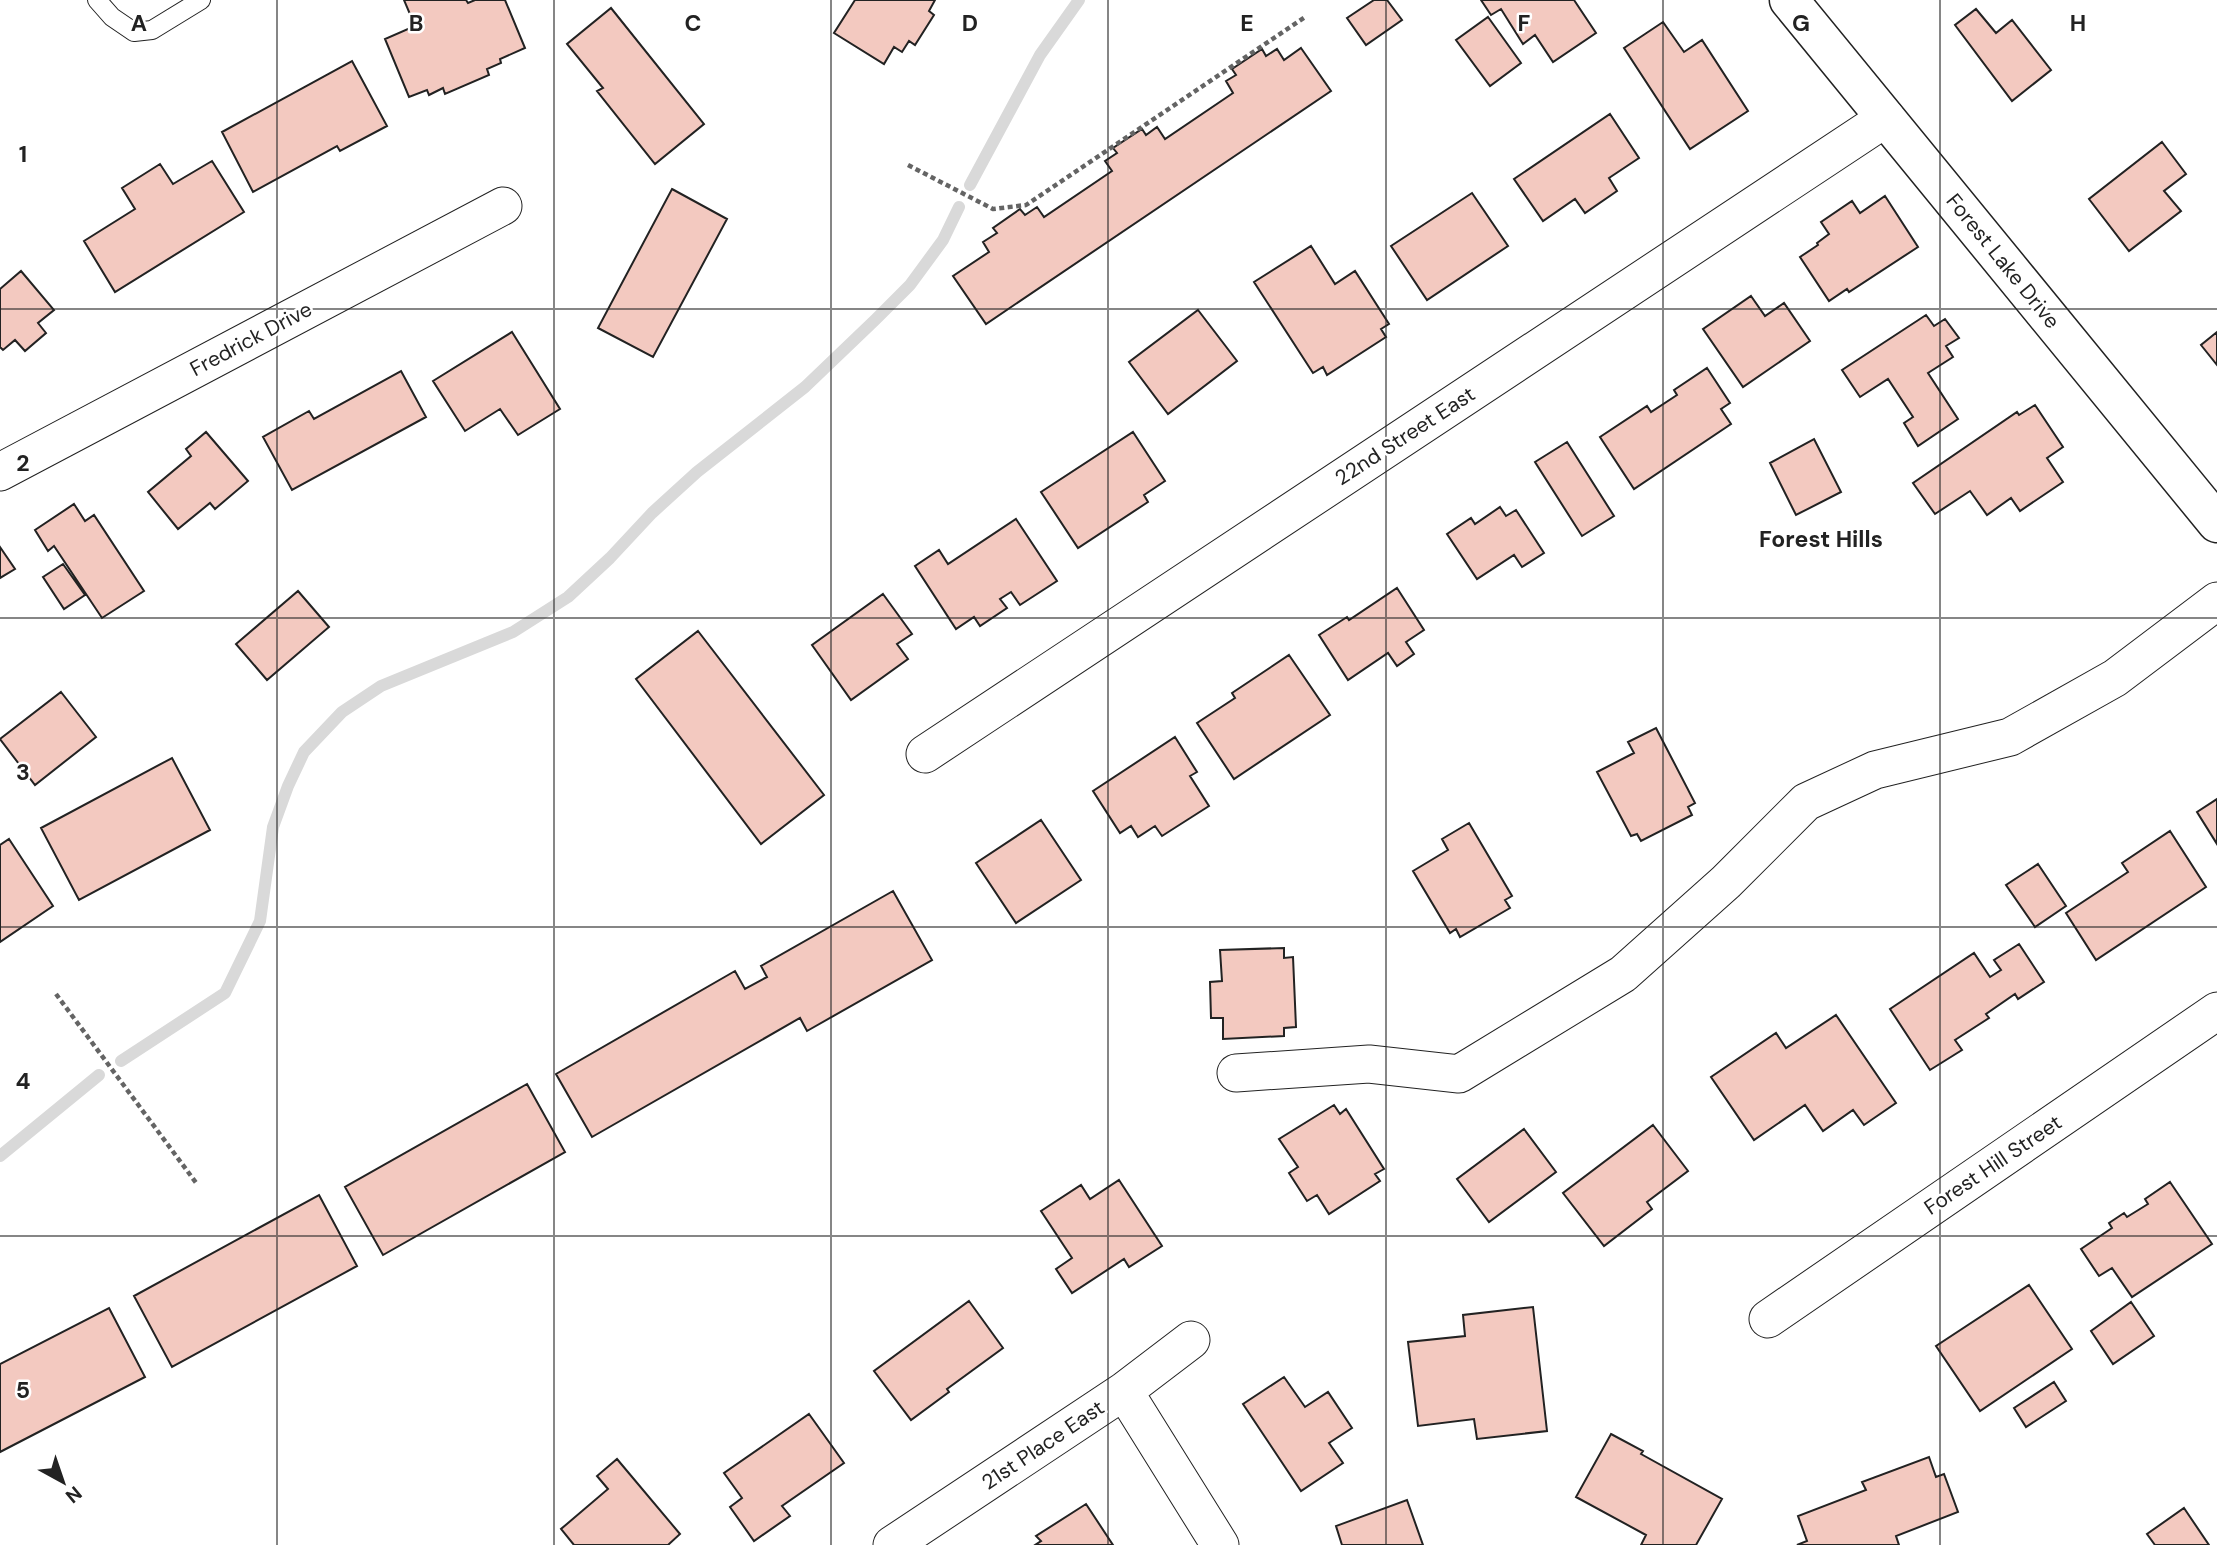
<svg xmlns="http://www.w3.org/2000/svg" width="2217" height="1545" viewBox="0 0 2217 1545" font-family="'DM Sans',sans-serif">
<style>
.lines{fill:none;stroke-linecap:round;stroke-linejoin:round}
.stream{stroke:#d9d9d9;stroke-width:12}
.building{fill:#f3c9c0;stroke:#222;stroke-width:2}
.service-casing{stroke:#222;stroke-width:20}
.minor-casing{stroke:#222;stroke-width:39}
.tertiary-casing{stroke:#222;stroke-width:41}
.path{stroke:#646464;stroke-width:4.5;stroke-dasharray:5 3.5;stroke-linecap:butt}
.service{stroke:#fff;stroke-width:18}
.minor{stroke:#fff;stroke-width:37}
.tertiary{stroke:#fff;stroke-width:38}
.grid{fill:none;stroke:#222;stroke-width:2;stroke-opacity:0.55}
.labels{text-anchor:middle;stroke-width:5;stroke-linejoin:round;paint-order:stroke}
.street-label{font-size:21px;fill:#222;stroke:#fff}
.neighbourhood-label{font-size:23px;font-weight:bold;fill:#222;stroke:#fff}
.grid-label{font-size:23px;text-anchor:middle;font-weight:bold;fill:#222;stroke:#fff;stroke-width:5;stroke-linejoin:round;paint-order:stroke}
</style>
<rect width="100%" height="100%" fill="#fff"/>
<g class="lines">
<path class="stream" d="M970,185L1040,55L1079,0
M121,1061L225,993L260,921L273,827L288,786L304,752L342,712L381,686L513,632L568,597L610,558L652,513L697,472L805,387L875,320L910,285L943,240L959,207
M0,1156L99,1075"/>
</g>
<path class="building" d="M404,0H466L468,3L475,0H505L525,48L500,59L501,63L487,69L489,75L445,94L443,88L429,95L427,90L409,97L385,39L415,26Z
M855,0H935L929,11L934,15L915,45L909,41L902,52L894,47L884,64L834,33Z
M1374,0H1387L1402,20L1366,45L1347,18Z
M1481,0H1574L1596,33L1553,62L1535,35L1523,44L1501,9L1491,15Z
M611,8L704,124L655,164L597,91L603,88L567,44Z
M1976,9L1996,33L2012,20L2051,70L2012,101L1955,25Z
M1488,17L1521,63L1490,86L1456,40Z
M1663,22L1684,52L1702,40L1748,111L1690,149L1624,48Z
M1301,48L1331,91L986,324L953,276L989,252L983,242L997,233L993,228L1020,209L1025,215L1037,207L1044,217L1112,171L1105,161L1117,153L1113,148L1142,129L1146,135L1157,127L1165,139L1233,93L1226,81L1236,75L1232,69L1262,49L1266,56L1277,49L1284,60Z
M352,61L387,126L340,151L337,146L253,192L222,132Z
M1610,114L1639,158L1609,178L1617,191L1585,213L1575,199L1543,221L1514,179Z
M2162,142L2186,174L2164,191L2181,211L2129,251L2089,199Z
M212,161L244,212L115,292L84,241L135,209L122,188L160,164L173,184Z
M672,189L727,219L653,357L598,328Z
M1472,193L1508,246L1427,300L1391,246Z
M1885,196L1918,247L1849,292L1847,289L1829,301L1800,257L1818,245L1817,243L1829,234L1821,222L1852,201L1860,213Z
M1311,246L1335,284L1355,271L1389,324L1381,329L1386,337L1327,375L1323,367L1313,373L1254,282Z
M21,271L54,310L38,323L46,333L25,351L15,340L3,350L0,347V289Z
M1751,296L1765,316L1784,303L1810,341L1743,387L1703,329Z
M1198,310L1237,361L1168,414L1129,362Z
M1926,315L1934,326L1945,319L1959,338L1946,346L1953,357L1928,373L1958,419L1918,446L1904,423L1913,417L1888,379L1860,397L1842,370Z
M512,332L560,409L518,435L500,409L465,431L433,381Z
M2217,332V365L2201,345Z
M1707,368L1730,403L1721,409L1731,424L1634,489L1600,437L1647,406L1651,412L1677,395L1674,390Z
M401,371L426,417L292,490L263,437L309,411L314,419Z
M2035,405L2063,447L2047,458L2063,482L2020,511L2011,498L1987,515L1970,491L1935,514L1913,483L2017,412L2019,415Z
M206,432L248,481L215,509L210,503L178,529L148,492L191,456L186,449Z
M1133,432L1165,481L1144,495L1148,502L1078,548L1041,492Z
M1814,439L1841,492L1796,515L1770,463Z
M1567,442L1614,516L1582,536L1535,462Z
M74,504L85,521L94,515L144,591L102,618L54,546L48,551L35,530Z
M1500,507L1506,516L1516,510L1544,553L1522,567L1514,555L1477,579L1447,534L1471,518L1475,524Z
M1016,519L1057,581L1020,605L1011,592L1000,599L1007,608L980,626L974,617L956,629L915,566L939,550L948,564Z
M0,547L15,569L0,578Z
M63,564L85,595L64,609L43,577Z
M1397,588L1424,630L1406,642L1414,654L1397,666L1388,653L1348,680L1319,635L1347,617L1349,620Z
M298,591L329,627L267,680L236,644Z
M883,594L912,634L897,644L908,659L851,700L812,645Z
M698,631L824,795L761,844L636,679Z
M1289,655L1330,715L1234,779L1197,723L1235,698L1232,693Z
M61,692L96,737L35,785L0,739Z
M1656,728L1695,803L1688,807L1692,815L1641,841L1637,834L1631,836L1597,772L1634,753L1628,742Z
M1175,737L1197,772L1190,776L1209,806L1162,836L1155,826L1138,837L1131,826L1120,833L1093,791Z
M172,758L210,830L79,900L41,828Z
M2217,799V844L2197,812Z
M1041,820L1081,880L1016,923L976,863Z
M1469,823L1512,896L1505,900L1510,908L1460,937L1456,929L1450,933L1413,871L1448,850L1442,839Z
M2170,831L2206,887L2096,960L2066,913L2128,872L2122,863Z
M9,839L53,906L0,942V845Z
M2038,864L2066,906L2035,927L2006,885Z
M893,891L932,960L807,1031L800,1018L592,1137L556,1074L735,971L745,989L767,977L761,966Z
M2019,944L2044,982L2018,999L2015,994L1986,1014L1989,1018L1955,1040L1962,1050L1930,1070L1890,1009L1974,953L1990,977L2001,970L1994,960Z
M1284,948V958L1293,957L1296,1027L1284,1028V1036L1223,1039V1018H1211L1210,982L1222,981L1220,950Z
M1836,1015L1896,1103L1864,1125L1853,1110L1823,1131L1805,1105L1754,1140L1711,1077L1776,1033L1786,1048Z
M527,1084L565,1152L383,1255L345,1187Z
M1334,1105L1340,1114L1346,1109L1384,1169L1375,1174L1380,1181L1329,1214L1317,1195L1307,1201L1289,1173L1298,1167L1279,1139Z
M1653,1125L1688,1171L1647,1202L1652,1209L1604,1246L1563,1193Z
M1524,1129L1556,1172L1489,1222L1457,1179Z
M1119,1180L1162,1246L1129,1267L1124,1259L1072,1293L1056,1269L1072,1258L1041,1211L1081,1185L1090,1199Z
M2170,1182L2212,1244L2132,1297L2112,1268L2099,1276L2081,1249L2112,1228L2109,1223L2124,1213L2127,1217L2148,1204L2145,1199Z
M319,1195L357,1266L172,1367L134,1296Z
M2029,1285L2072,1349L1980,1411L1936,1346Z
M969,1301L1003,1348L947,1389L949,1392L911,1420L874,1371Z
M2131,1302L2154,1336L2113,1364L2091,1331Z
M1533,1307L1547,1431L1477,1439L1474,1419L1418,1426L1408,1342L1465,1336L1463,1315Z
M109,1308L145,1377L0,1452V1364Z
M1284,1377L1305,1407L1328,1392L1352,1428L1329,1443L1343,1463L1301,1491L1243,1404Z
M2054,1382L2066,1401L2026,1427L2014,1408Z
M809,1414L844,1463L782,1506L790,1516L754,1541L730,1507L742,1498L724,1473Z
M1611,1434L1643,1451L1641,1454L1722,1499L1696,1545H1641L1646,1535L1576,1497Z
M1929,1457L1936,1477L1944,1474L1958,1512L1896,1536L1899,1545H1797L1807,1541L1798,1516L1866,1490L1862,1482Z
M617,1459L680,1534L668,1545H574L561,1529L608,1489L597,1476Z
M1407,1500L1423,1545H1342L1336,1526Z
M1086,1504L1113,1545H1035L1041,1541L1036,1536Z
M2184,1508L2209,1545H2155L2147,1534Z"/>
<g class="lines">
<defs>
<path id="service" d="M97,0L112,17L134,32L152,30L201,0"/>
<path id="minor" d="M0,472L503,206
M925,754L1886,118
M1236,1073L1369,1064L1459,1074L1623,974L1726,882L1806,802L1875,770L2010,737L2115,678L2217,601
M1768,1319L2217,1011
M1124,1391L1220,1545
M892,1545L1124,1391L1191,1340"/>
<path id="tertiary" d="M1789,0L2217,523"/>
</defs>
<use href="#service" class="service-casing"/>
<use href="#minor" class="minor-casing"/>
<use href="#tertiary" class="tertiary-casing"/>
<path class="path" d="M908,165L993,209L1026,205L1305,17
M56,994L197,1184"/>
<use href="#service" class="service"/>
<use href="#minor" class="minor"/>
<use href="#tertiary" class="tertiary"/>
</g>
<path class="grid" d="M277,0V1545M554,0V1545M831,0V1545M1108,0V1545M1386,0V1545M1663,0V1545M1940,0V1545M0,309H2217M0,618H2217M0,927H2217M0,1236H2217"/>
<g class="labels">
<g class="street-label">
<text transform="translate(2003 261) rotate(51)" y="7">Forest Lake Drive</text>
<text transform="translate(251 339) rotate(-28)" y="7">Fredrick Drive</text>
<text transform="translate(1405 436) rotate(-33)" y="7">22nd Street East</text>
<text transform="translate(1993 1165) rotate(-34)" y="7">Forest Hill Street</text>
<text transform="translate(1043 1445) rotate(-34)" y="7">21st Place East</text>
</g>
<g class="neighbourhood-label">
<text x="1821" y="547">Forest Hills</text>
</g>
</g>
<g class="grid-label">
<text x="139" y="31">A</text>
<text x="416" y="31">B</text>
<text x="693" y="31">C</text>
<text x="970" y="31">D</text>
<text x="1247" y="31">E</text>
<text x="1524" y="31">F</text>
<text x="1801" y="31">G</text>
<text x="2078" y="31">H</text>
<text x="23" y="162">1</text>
<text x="23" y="471">2</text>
<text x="23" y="780">3</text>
<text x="23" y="1089">4</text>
<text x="23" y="1398">5</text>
</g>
<g transform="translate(63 1482) rotate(140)" stroke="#ffffff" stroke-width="5" paint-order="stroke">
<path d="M0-5L12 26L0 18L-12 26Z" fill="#222222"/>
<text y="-10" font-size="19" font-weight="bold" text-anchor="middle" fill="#222222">N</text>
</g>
</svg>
